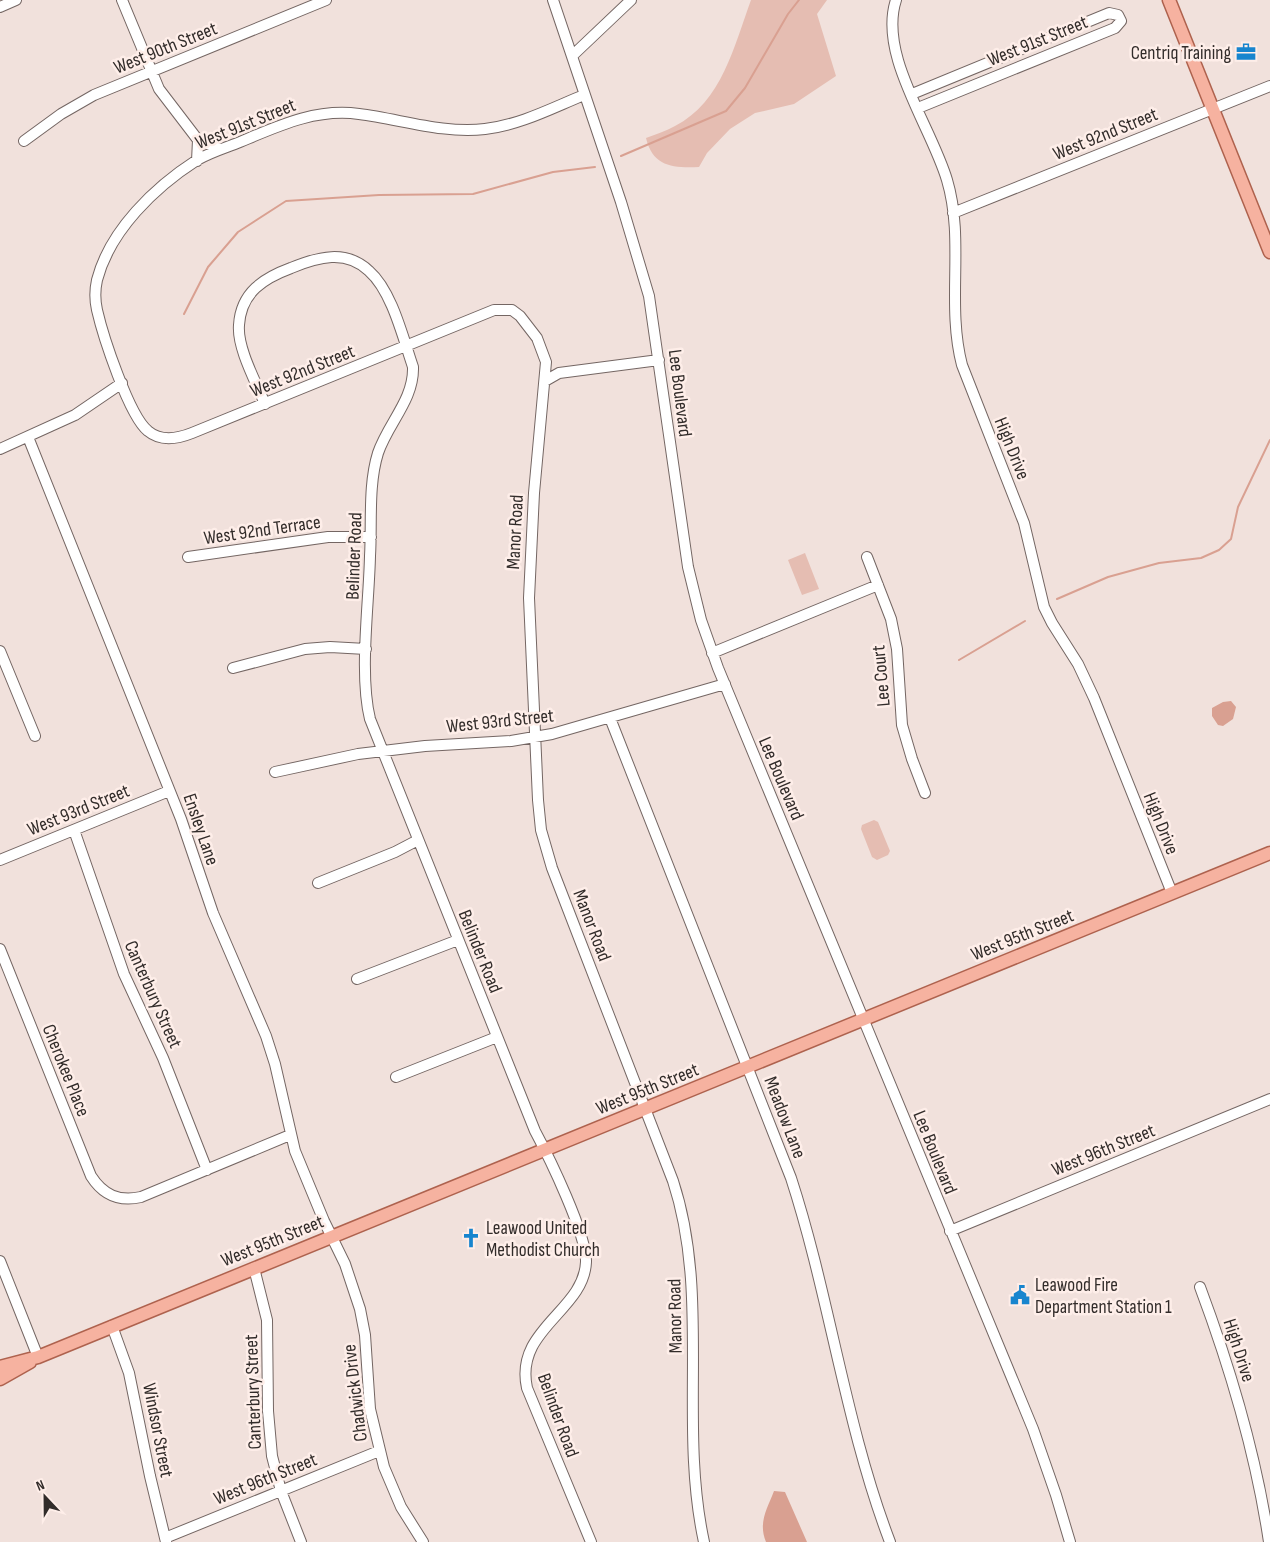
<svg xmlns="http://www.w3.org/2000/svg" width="1270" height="1542" viewBox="0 0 1270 1542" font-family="'Sofia Sans Condensed',sans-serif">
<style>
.green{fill:#e5bdb2}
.water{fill:#d9a091}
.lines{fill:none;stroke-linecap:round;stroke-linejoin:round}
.stream{stroke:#d9a091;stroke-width:2}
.minor-casing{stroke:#746663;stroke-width:12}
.major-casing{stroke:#ae624e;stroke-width:15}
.minor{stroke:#fff;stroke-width:10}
.major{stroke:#f6b2a0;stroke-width:12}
.labels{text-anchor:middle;stroke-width:5;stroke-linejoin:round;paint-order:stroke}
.street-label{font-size:19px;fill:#322c2a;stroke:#feeee9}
.poi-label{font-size:19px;fill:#322c2a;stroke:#feeee9;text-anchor:start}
</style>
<rect width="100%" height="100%" fill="#f1e1dc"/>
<path class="green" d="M751,0H827L817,14L836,76L794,104L755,113L730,129L707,153L699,167C673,168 653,167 646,138C656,134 666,131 675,126C722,102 734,46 751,0Z
M805,553L819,589L802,595L788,560Z
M874,820L878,822L890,851L888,855L877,860L872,857L861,829L862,825Z"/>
<path class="water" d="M1231,701L1236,707L1233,719L1223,726L1218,725L1212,716V708L1223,702Z
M774,1491L785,1492L807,1542H766C758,1523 767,1509 774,1491Z"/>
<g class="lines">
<path class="stream" d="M621,156L726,111L745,88L788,14L799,0
M184,314L208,267L238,232L286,201L379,195L473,194L553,172L595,167
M1057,599L1108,577L1159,563L1201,558L1219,550L1231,539L1238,507L1270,440
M959,660L1025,621"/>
<defs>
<path id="minor" d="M122,0L159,89L198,140L197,161
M553,0L621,202L649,296L688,567L701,620L718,668L1033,1429L1056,1495L1070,1542
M896,0C878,55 931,126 947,180C965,240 946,304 962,365L1024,523L1044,607L1052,623L1078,664L1094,698L1172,893
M0,7L16,0
M572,56L631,0
M912,94L1109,13L1118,15L1121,21L1115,28L918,108
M584,95C552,108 520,125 485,129C443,134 400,119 359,114C316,108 278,126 240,142C225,148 211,152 197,160C155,187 110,230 97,280C95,289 95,301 97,310C103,336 129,416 148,431C161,442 177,439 192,433L494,310H512L520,316L537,338L546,362L534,493L529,598L538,800L541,830L552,868L673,1181C711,1297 678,1423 704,1542
M198,140L220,149
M24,141L61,114L94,95L326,0
M953,213L1270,86
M545,381L559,373L659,360
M265,404C256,382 237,348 239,325C241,292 264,278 291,268C318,257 346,249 369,271C392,291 403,338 413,367C414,400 388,423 378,453C368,485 372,523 370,556C369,604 359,674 370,719L535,1131C549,1157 587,1235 586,1262C584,1311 514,1329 527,1388L591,1542
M28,437L181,819L213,913L266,1036L275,1064L295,1151L324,1221L345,1264L360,1309L365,1335L370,1409L384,1467L401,1507L423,1542
M0,449L75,415L122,383
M188,557L328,537H371
M867,557L891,619L897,649L902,725L912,759L925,793
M0,651L35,736
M712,653L878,585
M233,668L305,649L330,647L366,649
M610,718L791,1178C830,1298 845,1424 890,1542
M275,772L358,754L425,746L511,741L552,734L725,684
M74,830L124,974L163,1058L207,1170
M0,860L169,791
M318,883L395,852L418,840
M0,949L91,1176C103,1195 119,1202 141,1197L290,1135
M357,979L458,940
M396,1077L497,1037
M950,1231L1270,1099
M0,1261L38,1357
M254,1268L267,1320L268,1411L272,1456L281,1491L301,1542
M1200,1287C1231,1370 1256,1454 1269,1542
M112,1326L129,1373L150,1476L166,1542
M165,1538L379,1451"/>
<path id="major" d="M1169,0L1270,252
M0,1367L38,1357L1270,853
M0,1379L30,1362"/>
</defs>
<use href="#minor" class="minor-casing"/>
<use href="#major" class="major-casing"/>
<use href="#minor" class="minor"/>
<use href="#major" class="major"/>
</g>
<defs>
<symbol id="office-bare" viewBox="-9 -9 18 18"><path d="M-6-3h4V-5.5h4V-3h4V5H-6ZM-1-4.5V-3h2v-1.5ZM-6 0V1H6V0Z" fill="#1885ce" stroke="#feeee9" stroke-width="2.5" paint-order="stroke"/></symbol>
<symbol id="church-bare" viewBox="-9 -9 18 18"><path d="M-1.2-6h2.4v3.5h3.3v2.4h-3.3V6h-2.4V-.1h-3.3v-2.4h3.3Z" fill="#1885ce" stroke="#feeee9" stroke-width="2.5" paint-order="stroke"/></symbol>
<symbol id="civic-bare" viewBox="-9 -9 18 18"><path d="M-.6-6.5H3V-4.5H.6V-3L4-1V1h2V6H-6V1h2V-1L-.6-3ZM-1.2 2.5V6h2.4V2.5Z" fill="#1885ce" stroke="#feeee9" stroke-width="2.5" paint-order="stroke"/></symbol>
</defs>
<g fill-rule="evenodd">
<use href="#office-bare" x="1232" y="38" width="28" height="28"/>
<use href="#church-bare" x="457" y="1224" width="28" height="28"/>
<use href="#civic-bare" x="1006" y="1281" width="28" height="28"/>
</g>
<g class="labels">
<g class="street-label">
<text transform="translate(1037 40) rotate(-22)" y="7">West 91st Street</text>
<text transform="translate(165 47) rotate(-22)" y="7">West 90th Street</text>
<text transform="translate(245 123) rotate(-22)" y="7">West 91st Street</text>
<text transform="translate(1105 133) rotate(-22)" y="7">West 92nd Street</text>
<text transform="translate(302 370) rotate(-22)" y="7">West 92nd Street</text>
<text transform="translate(681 393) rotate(83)" y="7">Lee Boulevard</text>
<text transform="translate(1013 448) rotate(68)" y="7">High Drive</text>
<text transform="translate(262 529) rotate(-8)" y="7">West 92nd Terrace</text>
<text transform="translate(514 532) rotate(-87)" y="7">Manor Road</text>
<text transform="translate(353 556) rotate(-88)" y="7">Belinder Road</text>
<text transform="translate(880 676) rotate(-95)" y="7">Lee Court</text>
<text transform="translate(500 720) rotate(-6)" y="7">West 93rd Street</text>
<text transform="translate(782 778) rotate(67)" y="7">Lee Boulevard</text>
<text transform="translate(78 809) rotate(-22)" y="7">West 93rd Street</text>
<text transform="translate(1162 823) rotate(68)" y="7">High Drive</text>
<text transform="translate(202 829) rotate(71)" y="7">Ensley Lane</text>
<text transform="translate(593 925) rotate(69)" y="7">Manor Road</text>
<text transform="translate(1022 934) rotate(-22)" y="7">West 95th Street</text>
<text transform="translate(481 951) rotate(68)" y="7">Belinder Road</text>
<text transform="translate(154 994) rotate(66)" y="7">Canterbury Street</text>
<text transform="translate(67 1070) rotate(68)" y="7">Cherokee Place</text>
<text transform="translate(647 1088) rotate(-22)" y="7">West 95th Street</text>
<text transform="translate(786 1117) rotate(69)" y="7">Meadow Lane</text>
<text transform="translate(1103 1149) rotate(-22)" y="7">West 96th Street</text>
<text transform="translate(936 1152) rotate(68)" y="7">Lee Boulevard</text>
<text transform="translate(272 1240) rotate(-22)" y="7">West 95th Street</text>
<text transform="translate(674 1316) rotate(-91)" y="7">Manor Road</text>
<text transform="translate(1240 1350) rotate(72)" y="7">High Drive</text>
<text transform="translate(252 1392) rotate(-92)" y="7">Canterbury Street</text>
<text transform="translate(354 1393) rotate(-97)" y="7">Chadwick Drive</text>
<text transform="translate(559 1415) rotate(70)" y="7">Belinder Road</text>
<text transform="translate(159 1430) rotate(79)" y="7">Windsor Street</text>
<text transform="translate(265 1478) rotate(-22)" y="7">West 96th Street</text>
</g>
<g class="poi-label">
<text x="1231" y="59" text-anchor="end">Centriq Training</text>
<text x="486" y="1234">Leawood United<tspan x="486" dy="22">Methodist Church</tspan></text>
<text x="1035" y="1291">Leawood Fire<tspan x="1035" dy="22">Department Station 1</tspan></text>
</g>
</g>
<g transform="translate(45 1497) rotate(338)" stroke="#feeee9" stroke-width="4" paint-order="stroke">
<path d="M0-4L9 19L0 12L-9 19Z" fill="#322c2a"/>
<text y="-8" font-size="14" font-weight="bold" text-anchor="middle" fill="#322c2a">N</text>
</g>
</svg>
